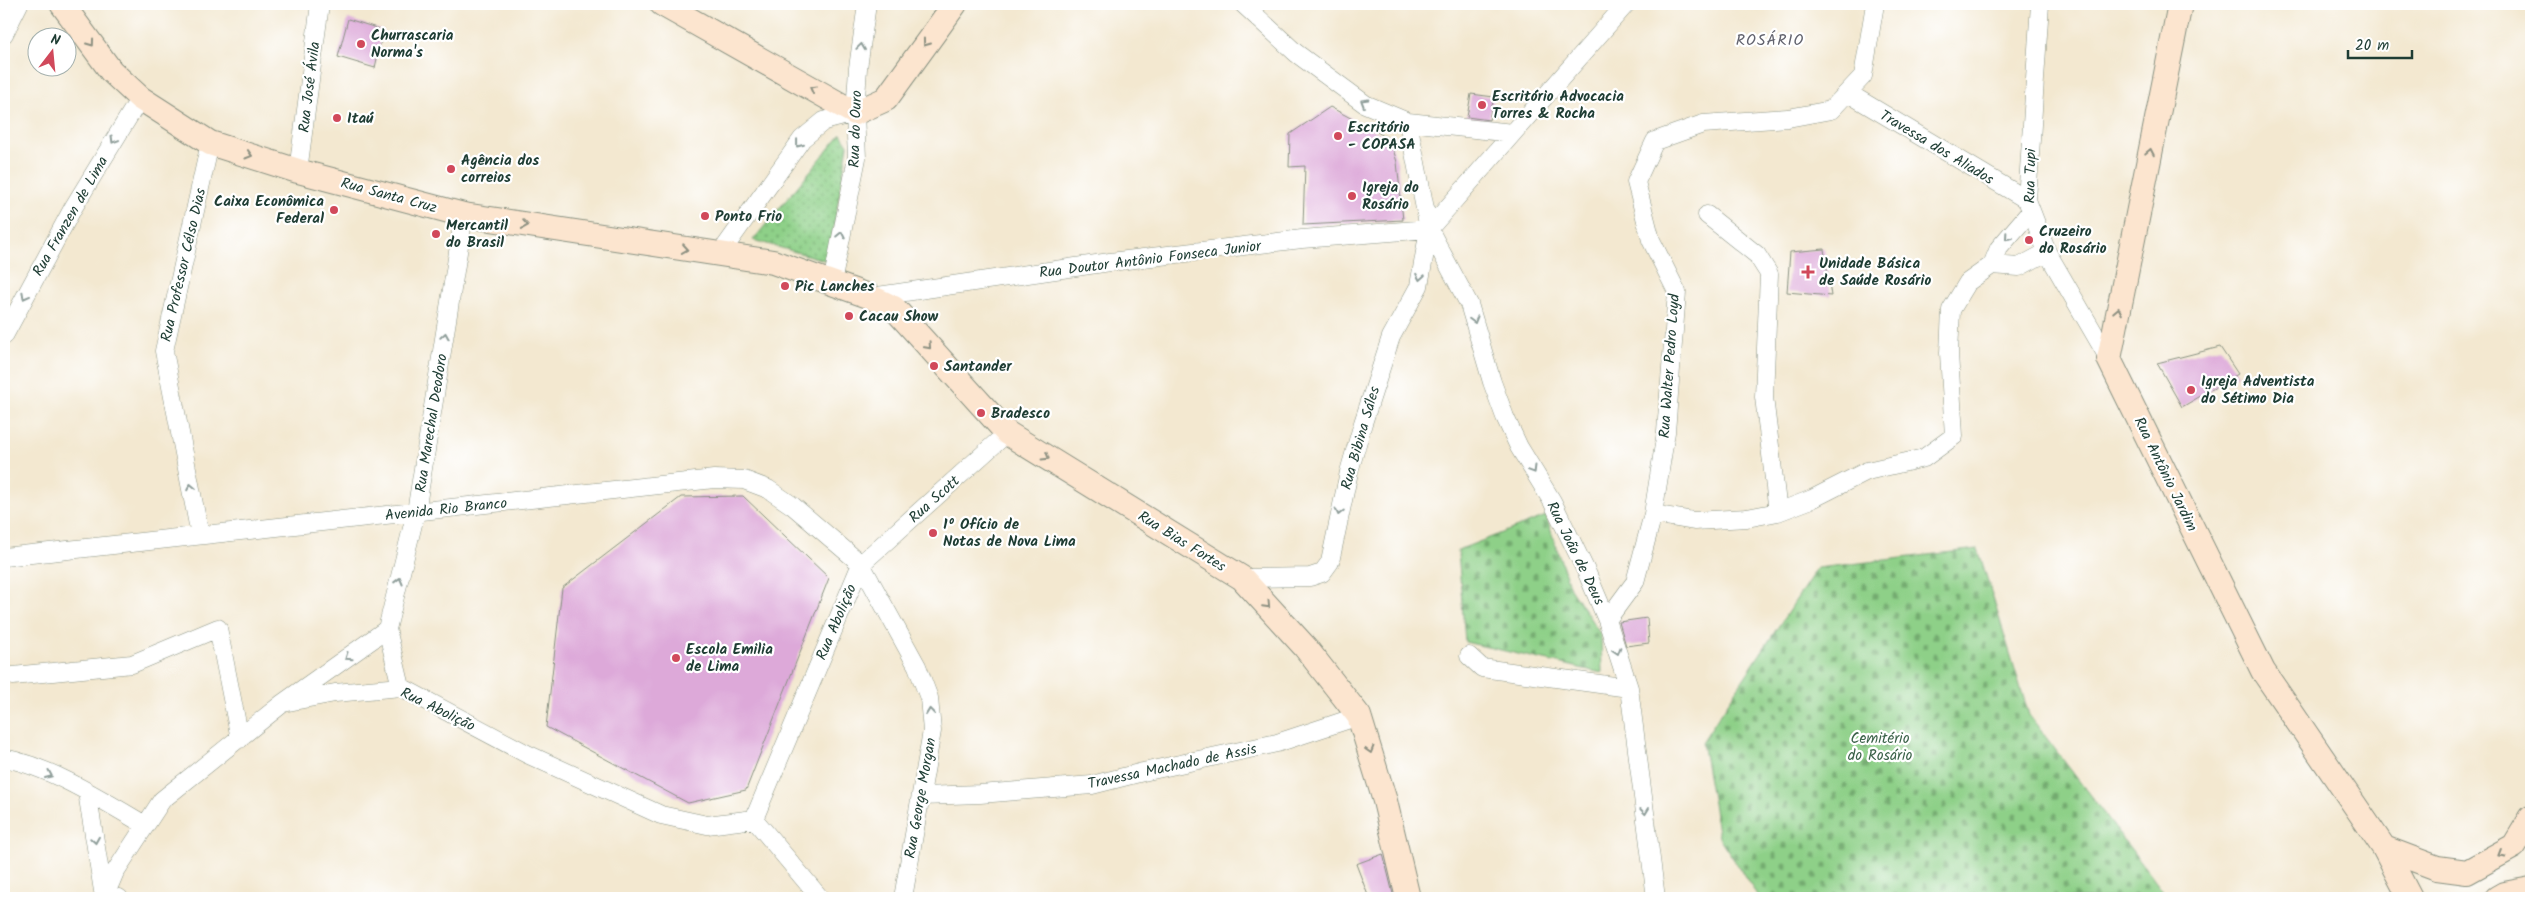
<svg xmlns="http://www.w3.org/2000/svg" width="2535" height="902" viewBox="0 0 2535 902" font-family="Kalam,sans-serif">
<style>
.cemetery{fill:url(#cemetery-stones);stroke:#56865e}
.park{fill:url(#park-dots);stroke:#56865e}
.building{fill:#dda9d9}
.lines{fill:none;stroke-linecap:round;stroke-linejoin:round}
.street-casing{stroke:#899282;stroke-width:19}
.secondary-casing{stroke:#899282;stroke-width:26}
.street{stroke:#fff;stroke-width:18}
.secondary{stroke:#fce5cf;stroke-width:24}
.oneway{stroke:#8e9182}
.oneway2{stroke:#8f9e9a}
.poi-dot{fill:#d1495b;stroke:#fff;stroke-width:2}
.labels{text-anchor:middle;stroke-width:4.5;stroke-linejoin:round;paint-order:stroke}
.poi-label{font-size:15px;font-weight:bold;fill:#1f3d34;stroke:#fff;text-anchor:start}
.street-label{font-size:15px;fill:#1f3d34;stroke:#fff}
.park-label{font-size:15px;fill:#3b6249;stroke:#fff}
.neighbourhood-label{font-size:16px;letter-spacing:1px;fill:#62636e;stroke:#fff}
</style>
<defs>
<pattern id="cemetery-stones" width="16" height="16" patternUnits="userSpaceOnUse" patternTransform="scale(1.25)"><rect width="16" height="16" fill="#8ed088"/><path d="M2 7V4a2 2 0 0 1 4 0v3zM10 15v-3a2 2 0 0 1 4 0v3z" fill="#73aa70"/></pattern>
<pattern id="park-dots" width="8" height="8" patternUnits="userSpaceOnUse" patternTransform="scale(1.25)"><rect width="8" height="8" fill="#8ed088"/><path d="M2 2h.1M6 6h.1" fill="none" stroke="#73aa70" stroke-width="1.8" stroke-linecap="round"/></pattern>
</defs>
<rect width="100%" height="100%" fill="#fff"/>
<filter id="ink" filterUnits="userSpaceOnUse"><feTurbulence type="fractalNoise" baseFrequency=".02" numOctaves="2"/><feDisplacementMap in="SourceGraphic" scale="10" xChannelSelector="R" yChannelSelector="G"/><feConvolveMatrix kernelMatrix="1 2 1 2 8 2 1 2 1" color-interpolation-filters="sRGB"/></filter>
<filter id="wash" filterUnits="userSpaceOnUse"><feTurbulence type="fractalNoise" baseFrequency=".0096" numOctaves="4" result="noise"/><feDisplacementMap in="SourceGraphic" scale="20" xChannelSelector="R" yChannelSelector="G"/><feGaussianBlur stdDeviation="1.12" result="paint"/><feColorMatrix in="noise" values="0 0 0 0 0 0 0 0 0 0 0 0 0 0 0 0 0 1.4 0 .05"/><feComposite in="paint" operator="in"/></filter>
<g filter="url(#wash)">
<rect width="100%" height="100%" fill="#f3e8d0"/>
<path class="cemetery" d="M1546,516L1570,588L1601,635L1602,673L1465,642L1458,550Z
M1978,549L2029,715L2168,898H1759L1719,837L1702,742L1817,568Z"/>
<path class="park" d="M841,134L848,145L828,261L753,240Z"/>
<g id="blocks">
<path class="building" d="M348,19L383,30L375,68L338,57Z
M1471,94L1494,97L1489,120L1467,117Z
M1330,107L1390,139L1397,162L1403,220L1303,225L1305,166L1289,167L1290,134Z
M1824,249L1831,296L1787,292L1790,252Z
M2220,347L2238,374L2182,407L2157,363Z
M743,496L829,578L746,790L688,803L546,727L562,588L681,497Z
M1647,618L1649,643L1626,646L1619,622Z
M1383,854L1394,898H1369L1356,864Z"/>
</g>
</g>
<g filter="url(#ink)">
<use href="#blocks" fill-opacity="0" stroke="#899282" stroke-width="1"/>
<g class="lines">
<defs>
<path id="street" d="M1243,4L1296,53L1365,104L1408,122L1513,133
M2040,4L2027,200L2047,252L2109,359
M4,34L19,4
M1848,93L2027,200
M1408,122L1429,229L1469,304L1492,382L1505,417L1519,447L1552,501L1587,573L1607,620L1629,688L1656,898
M298,171L320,4
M1707,215L1757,255L1769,274L1764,397L1778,512
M1429,229L1626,4
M720,254L802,139L824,121L855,113
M1992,265L2019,267L2047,252
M832,283L857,158L855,113L858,68L867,4
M871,297L1110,262L1302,239L1429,229
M4,336L73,208L140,98
M1653,514L1694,521L1747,518L1778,512L1812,499L1867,471L1924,458L1954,436L1949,353L1951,310L1968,282L1992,265L1999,248L2030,212
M200,535L164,351L210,143
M4,557L714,479L744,480L768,489L793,506L861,564L917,666L929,698L932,731L903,898
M1242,578L1310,577L1322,573L1330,562L1349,472L1363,423L1391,337L1419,286L1429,229
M1607,620L1635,582L1653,514L1666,432L1677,292L1651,240L1636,182L1655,141L1703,124L1788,118L1831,110L1863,76L1875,4
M1469,656L1482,668L1629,688
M13,676L132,664L218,628L240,739
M401,687L387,629L416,512L464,215
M283,703L335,693L401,687L527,754L661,815L707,825L754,819L861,564L1007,433
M4,758C51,767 104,801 145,825
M87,792L104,897L119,898
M922,796L980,794L1092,785L1143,772L1277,743L1359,716
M754,819L820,898
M104,898L115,872L162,800L283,703L387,629"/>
<path id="secondary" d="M62,4L111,71L140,98L210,143L298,171L464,215L773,262L871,297L894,308L1007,433L1242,578L1305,647L1359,716L1385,801L1408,898
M662,4L855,113L886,99L955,4
M2180,4L2109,359L2263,671L2384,848L2410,898
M2384,848L2437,868L2467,872L2514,846L2531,818
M2497,898L2504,894L2531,889"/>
</defs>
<use href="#street" class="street-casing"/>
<use href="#secondary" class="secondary-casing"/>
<use href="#street" class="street"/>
<use href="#secondary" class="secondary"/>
</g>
<defs><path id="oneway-chevron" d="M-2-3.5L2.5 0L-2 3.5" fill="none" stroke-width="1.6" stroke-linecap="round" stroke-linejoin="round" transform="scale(1.25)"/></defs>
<g class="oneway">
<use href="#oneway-chevron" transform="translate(91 43) rotate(54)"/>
<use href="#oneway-chevron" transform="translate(926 43) rotate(126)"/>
<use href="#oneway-chevron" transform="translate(813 89) rotate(-151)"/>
<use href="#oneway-chevron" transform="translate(2150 152) rotate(-79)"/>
<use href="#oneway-chevron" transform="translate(249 155) rotate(17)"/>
<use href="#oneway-chevron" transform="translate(525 225) rotate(9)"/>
<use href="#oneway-chevron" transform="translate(685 249) rotate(9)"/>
<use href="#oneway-chevron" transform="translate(2118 311) rotate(-79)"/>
<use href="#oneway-chevron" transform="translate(928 346) rotate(48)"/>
<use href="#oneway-chevron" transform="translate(1046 457) rotate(32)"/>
<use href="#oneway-chevron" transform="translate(1267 605) rotate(47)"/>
<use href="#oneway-chevron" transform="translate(1370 750) rotate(73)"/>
<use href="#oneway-chevron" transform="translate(2501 854) rotate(149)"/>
</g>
<g class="oneway2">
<use href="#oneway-chevron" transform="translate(861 47) rotate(-82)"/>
<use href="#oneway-chevron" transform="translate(1364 102) rotate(-149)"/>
<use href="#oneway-chevron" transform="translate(114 140) rotate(121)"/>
<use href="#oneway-chevron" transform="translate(799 144) rotate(128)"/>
<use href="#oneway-chevron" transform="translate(841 235) rotate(-78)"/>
<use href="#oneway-chevron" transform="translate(2008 237) rotate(131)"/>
<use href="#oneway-chevron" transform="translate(1420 277) rotate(100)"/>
<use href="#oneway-chevron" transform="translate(25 296) rotate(119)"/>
<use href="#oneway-chevron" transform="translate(1474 320) rotate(74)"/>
<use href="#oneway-chevron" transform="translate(445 336) rotate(-81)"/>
<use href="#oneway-chevron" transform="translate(1533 470) rotate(59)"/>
<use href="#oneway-chevron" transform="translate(191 487) rotate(-101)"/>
<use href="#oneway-chevron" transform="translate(1339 512) rotate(103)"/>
<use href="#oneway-chevron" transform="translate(399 581) rotate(-76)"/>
<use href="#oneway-chevron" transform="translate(1617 651) rotate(72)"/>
<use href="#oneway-chevron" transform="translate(348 657) rotate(145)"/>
<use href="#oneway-chevron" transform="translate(930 712) rotate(-96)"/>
<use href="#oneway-chevron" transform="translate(49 775) rotate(24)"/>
<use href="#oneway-chevron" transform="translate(1645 811) rotate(83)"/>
<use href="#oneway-chevron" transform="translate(95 840) rotate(81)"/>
</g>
</g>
<g class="poi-dot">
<circle cx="361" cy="44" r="5"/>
<circle cx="1482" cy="105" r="5"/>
<circle cx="337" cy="118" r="5"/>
<circle cx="1338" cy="136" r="5"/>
<circle cx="451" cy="169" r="5"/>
<circle cx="1352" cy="196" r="5"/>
<circle cx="334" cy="210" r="5"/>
<circle cx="705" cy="216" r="5"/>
<circle cx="436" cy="234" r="5"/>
<circle cx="2029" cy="240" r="5"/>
<path d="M1805.5 264.5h5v5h5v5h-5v5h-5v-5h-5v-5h5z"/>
<circle cx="785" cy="286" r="5"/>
<circle cx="849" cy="316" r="5"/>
<circle cx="934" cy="366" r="5"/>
<circle cx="2191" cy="390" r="5"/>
<circle cx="981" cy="413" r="5"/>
<circle cx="933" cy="533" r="5"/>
<circle cx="676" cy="658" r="5"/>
</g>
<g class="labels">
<g class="poi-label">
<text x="371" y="40">Churrascaria<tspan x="371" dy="17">Norma's</tspan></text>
<text x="1492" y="101">Escritório Advocacia<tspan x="1492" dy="17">Torres &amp; Rocha</tspan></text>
<text x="347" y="123">Itaú</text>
<text x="1348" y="132">Escritório<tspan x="1348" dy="17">- COPASA</tspan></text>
<text x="461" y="165">Agência dos<tspan x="461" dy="17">correios</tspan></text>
<text x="1362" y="192">Igreja do<tspan x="1362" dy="17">Rosário</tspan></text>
<text x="324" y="206" text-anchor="end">Caixa Econômica<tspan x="324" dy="17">Federal</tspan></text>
<text x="715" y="221">Ponto Frio</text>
<text x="446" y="230">Mercantil<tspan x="446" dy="17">do Brasil</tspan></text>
<text x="2039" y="236">Cruzeiro<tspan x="2039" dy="17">do Rosário</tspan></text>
<text x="1819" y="268">Unidade Básica<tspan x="1819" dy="17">de Saúde Rosário</tspan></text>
<text x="795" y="291">Pic Lanches</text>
<text x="859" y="321">Cacau Show</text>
<text x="944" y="371">Santander</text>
<text x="2201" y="386">Igreja Adventista<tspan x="2201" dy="17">do Sétimo Dia</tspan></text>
<text x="991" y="418">Bradesco</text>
<text x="943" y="529">1º Ofício de<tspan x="943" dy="17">Notas de Nova Lima</tspan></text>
<text x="686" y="654">Escola Emilia<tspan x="686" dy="17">de Lima</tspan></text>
</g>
<g class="street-label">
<text transform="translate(309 87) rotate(-83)" y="5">Rua José Ávila</text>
<text transform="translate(855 129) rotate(-88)" y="5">Rua do Ouro</text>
<text transform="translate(1937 147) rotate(31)" y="5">Travessa dos Aliados</text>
<text transform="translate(2030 176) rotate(-89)" y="5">Rua Tupi</text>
<text transform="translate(389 195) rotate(15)" y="5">Rua Santa Cruz</text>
<text transform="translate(70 216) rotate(-60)" y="5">Rua Franzen de Lima</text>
<text transform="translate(1150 259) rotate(-7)" y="5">Rua Doutor Antônio Fonseca Junior</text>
<text transform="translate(183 265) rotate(-77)" y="5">Rua Professor Célso Dias</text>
<text transform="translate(1669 366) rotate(-86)" y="5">Rua Walter Pedro Loyd</text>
<text transform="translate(431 423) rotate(-81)" y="5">Rua Marechal Deodoro</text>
<text transform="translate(1360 438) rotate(-74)" y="5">Rua Bibina Sáles</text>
<text transform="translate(2166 474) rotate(64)" y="5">Rua Antônio Jardim</text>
<text transform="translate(934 499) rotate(-42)" y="5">Rua Scott</text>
<text transform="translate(446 509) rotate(-6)" y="5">Avenida Rio Branco</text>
<text transform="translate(1182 541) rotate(32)" y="5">Rua Bias Fortes</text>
<text transform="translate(1576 553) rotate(64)" y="5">Rua João de Deus</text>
<text transform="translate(836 622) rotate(-67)" y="5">Rua Abolição</text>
<text transform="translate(438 709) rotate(26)" y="5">Rua Abolição</text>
<text transform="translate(1172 766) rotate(-12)" y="5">Travessa Machado de Assis</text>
<text transform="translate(920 798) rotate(-80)" y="5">Rua George Morgan</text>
</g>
<g class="park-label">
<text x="1880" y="743">Cemitério<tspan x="1880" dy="17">do Rosário</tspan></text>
</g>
<g class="neighbourhood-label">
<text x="1770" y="45">ROSÁRIO</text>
</g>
</g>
<rect width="2535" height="902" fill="none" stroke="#fff" stroke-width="20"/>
<g transform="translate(52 52) rotate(16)"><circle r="24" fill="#ffffff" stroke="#a5b1ae"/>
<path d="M0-4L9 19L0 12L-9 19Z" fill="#d1495b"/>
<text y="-8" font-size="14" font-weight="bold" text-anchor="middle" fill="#1f3d34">N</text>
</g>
<path d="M2348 50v8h64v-8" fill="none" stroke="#1f3d34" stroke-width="2.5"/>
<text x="2355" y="50" font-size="15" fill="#1f3d34" stroke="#ffffff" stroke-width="4" paint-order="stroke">20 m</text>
</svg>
